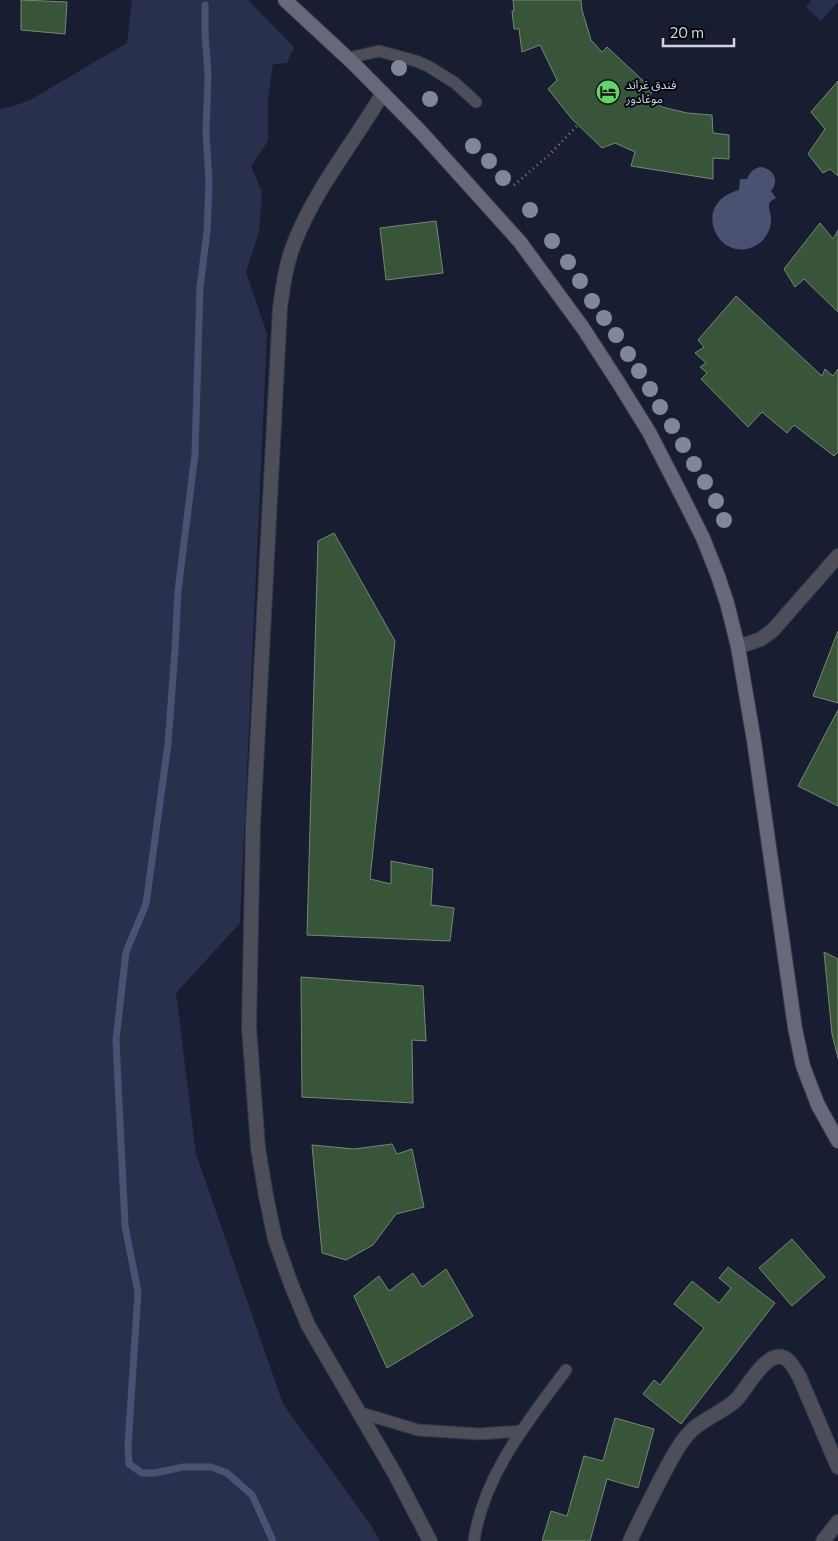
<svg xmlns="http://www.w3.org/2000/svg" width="838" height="1541" viewBox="0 0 838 1541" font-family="Commissioner,'Noto Sans Arabic',sans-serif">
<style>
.green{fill:#29304d}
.water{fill:#4a5274}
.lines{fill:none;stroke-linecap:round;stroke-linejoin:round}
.stream{stroke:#4a5274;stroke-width:7}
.building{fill:#385439;stroke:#748974}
.service-casing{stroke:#33374a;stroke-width:13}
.minor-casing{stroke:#33374a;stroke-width:16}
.secondary-casing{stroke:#33374a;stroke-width:16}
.path{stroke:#75798a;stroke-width:3;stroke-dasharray:1 4;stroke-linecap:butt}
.service{stroke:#4c4f59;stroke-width:11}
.minor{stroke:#4c4f59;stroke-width:14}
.secondary{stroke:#65697a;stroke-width:14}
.tree{fill:#80869c}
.labels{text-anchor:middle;stroke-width:4;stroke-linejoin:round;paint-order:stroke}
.poi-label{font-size:12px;fill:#d0d4e2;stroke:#060811;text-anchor:start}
</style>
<rect width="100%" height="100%" fill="#191d31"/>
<path class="green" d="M132,0H248L294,47L287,63L273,64L268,99V141L251,166L262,192L259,231L246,272L267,334L240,923L176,993L196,1154L283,1404L371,1525L380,1541H0V109L11,107L30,100L127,43Z
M811,0H838V2L821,21L806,7Z"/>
<path class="water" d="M760,167C773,168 780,180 771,191L776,198C774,199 772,200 770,202C767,207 771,213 771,217C772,229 765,241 755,246C718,265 689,203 739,190L740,179H747C750,172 753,169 760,167Z"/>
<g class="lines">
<path class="stream" d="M205,5V34L208,73L206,132L209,182L207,232L200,287L195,454L178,591L175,650L168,744L146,904L126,952L116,1040L125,1226L138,1292L128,1446L129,1464L142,1473H155L183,1467H211L227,1473L252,1495L273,1541"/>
</g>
<path class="building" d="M21,0L67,2L65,34L21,30Z
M513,0H581L582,10L591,40L602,52L607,47L653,90L649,97L662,107L687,113L712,115L713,133L729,135V159L713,158V179L631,166L635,152L615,143L602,148L572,119L548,89L557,80L540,45L522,52L519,29H514L512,11H514Z
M838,81V176L830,169L823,173L808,154L825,129L811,112Z
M436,221L443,273L386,280L380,228Z
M820,223L833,239L838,230V312L804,279L795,287L784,269Z
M736,296L822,376L825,369L833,376L838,369V452L834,456L794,425L787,433L762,412L748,427L701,379L707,373L700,367L706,363L695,353L704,347L698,340Z
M334,533L395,641L370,879L391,884V861L433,869L431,905L454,908L450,941L307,935L318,541Z
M838,631V703L813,696Z
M838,710V806L798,786Z
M824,952L838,959V1058L832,1034Z
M301,977L423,986L426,1041L412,1040L413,1103L302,1097Z
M392,1144L397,1154L412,1149L424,1207L396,1214L373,1245L346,1260L322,1253L312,1145L354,1149Z
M792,1239L825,1277L792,1306L759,1268Z
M728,1267L775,1303L681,1424L643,1394L654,1380L660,1385L704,1328L674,1304L692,1281L719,1303L731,1288L719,1278Z
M446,1269L473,1316L387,1368L354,1296L379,1276L389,1291L413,1273L422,1287Z
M615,1418L654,1429L638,1488L607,1479L590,1541H542L551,1511L567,1516L584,1456L603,1461Z"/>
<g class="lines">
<defs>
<path id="service" d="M349,58L379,51L416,61L428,66L455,83L476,102
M358,1412L418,1430L480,1434L521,1431
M474,1541C483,1476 528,1421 566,1370"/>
<path id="minor" d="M383,93C354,142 316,188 295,241C286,263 283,286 280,308L253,825L249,1027L258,1148L266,1196L275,1239L291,1284L308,1325L395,1474L430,1541
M738,647L761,639L773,630L838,556
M630,1541C642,1515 655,1490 668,1465C675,1453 681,1440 692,1430C705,1418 723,1412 736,1400C747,1389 766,1349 785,1358C791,1361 795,1370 799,1376L838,1467
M823,1541L838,1522"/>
<path id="secondary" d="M285,0L354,64L421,132L520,242L583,328L618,382L649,432L683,498L703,538L718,576L727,603L738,647L754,741L795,1028L803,1066L811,1087L818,1105L838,1141"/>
</defs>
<use href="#service" class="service-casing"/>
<use href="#minor" class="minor-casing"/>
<use href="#secondary" class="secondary-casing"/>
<path class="path" d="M514,185L549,155L578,125"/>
<use href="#service" class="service"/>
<use href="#minor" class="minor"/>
<use href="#secondary" class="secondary"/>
</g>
<g class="tree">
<circle cx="399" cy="68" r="8"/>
<circle cx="430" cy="99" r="8"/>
<circle cx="473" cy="146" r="8"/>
<circle cx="489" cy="161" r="8"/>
<circle cx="503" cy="178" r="8"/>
<circle cx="530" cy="210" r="8"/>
<circle cx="552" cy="241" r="8"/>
<circle cx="568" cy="262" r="8"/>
<circle cx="580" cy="281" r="8"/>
<circle cx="592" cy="301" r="8"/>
<circle cx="604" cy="318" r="8"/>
<circle cx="616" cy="335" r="8"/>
<circle cx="628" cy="354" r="8"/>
<circle cx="639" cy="371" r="8"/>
<circle cx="650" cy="389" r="8"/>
<circle cx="660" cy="407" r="8"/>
<circle cx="672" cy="426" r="8"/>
<circle cx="683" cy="445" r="8"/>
<circle cx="694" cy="464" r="8"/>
<circle cx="705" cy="482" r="8"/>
<circle cx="716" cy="501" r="8"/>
<circle cx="724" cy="520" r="8"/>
</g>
<defs>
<symbol id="hotel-disc" viewBox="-11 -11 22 22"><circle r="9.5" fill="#60d56a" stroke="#060811"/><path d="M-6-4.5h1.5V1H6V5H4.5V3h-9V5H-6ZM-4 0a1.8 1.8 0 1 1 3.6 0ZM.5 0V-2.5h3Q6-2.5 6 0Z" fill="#111"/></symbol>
</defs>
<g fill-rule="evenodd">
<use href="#hotel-disc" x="594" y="78" width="28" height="28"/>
</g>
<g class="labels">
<g class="poi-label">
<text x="626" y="89">فندق غراند<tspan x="626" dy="14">موغادور</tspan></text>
</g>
</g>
<path d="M663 38v8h71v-8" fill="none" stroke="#d0d4e2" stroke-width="2.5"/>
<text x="670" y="38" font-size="15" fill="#d0d4e2" stroke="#060811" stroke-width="4" paint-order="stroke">20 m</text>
</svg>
